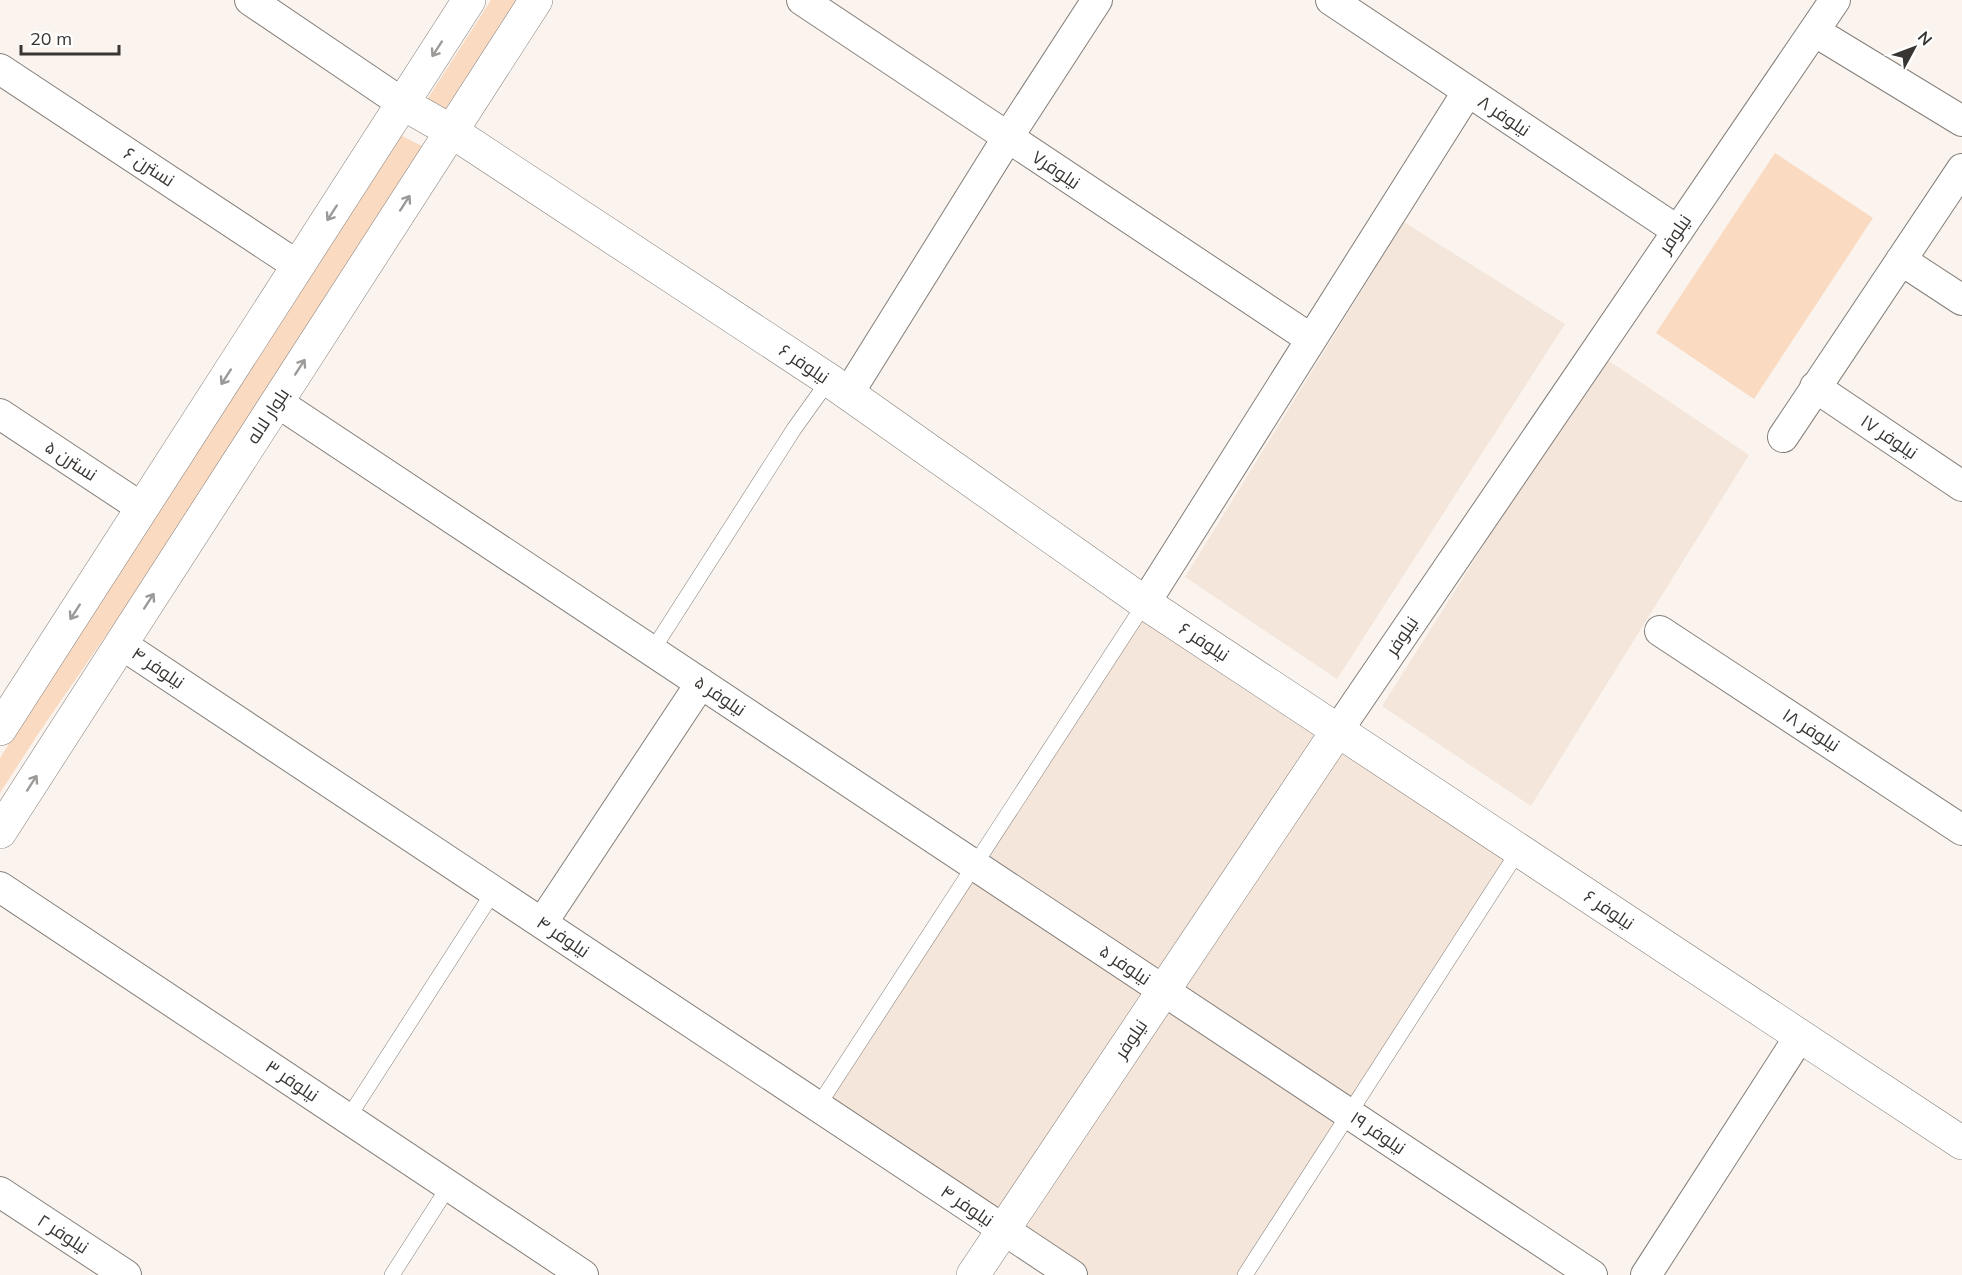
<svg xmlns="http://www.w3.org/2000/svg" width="1962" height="1275" viewBox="0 0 1962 1275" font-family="Mulish,Cairo,sans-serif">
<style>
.built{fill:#f4e6db}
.green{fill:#fadac1}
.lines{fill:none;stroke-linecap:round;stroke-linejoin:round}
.lane-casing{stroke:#847e79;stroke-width:16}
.street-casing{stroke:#847e79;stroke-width:32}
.secondary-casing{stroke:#847e79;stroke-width:34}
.lane{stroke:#fff;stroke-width:15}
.street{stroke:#fff;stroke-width:30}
.secondary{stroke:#fff;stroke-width:33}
.oneway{stroke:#9c9a99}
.labels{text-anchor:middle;stroke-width:4.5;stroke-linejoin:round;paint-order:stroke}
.street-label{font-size:18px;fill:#383533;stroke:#fff}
</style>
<rect width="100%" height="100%" fill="#fbf4ee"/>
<path class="built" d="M1404,222L1565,324L1337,679L1185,577Z
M1603,357L1749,455L1531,806L1382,706Z
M1145,603L1519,850L1244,1275H1072L818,1106Z"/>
<path class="green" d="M491,0H516L441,116L421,109Z
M398,134L424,147L182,525L38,734L0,793V758Z
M1775,153L1873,218L1754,399L1656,333Z"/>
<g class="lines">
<defs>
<path id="lane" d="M652,651L794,429L829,380
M818,1106L1145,603
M348,1118L494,891
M392,1275L449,1186
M1245,1275L1519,850"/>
<path id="street" d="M250,0L402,103
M802,0L1311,339
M1331,0L1678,231
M1814,31L1962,121
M0,69L298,266
M1901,260L1962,300
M1815,387L1962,486
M848,394L1008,137L1097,0
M277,402L1592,1275
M0,414L142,508
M1783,437L1962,169
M1145,603L1468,91
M1660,631L1962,830
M121,644L1072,1275
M1338,730L1835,0
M0,887L583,1275
M542,923L701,683
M0,1192L126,1275
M1646,1275L1800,1036"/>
<path id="secondary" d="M402,103L451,131L829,380L1145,603L1962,1143
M0,729L469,0
M0,832L536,0
M973,1275L1338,730"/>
</defs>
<use href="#lane" class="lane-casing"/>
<use href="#street" class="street-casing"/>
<use href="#secondary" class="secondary-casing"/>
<use href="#lane" class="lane"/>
<use href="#street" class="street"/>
<use href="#secondary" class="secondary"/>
</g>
<defs><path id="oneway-shaft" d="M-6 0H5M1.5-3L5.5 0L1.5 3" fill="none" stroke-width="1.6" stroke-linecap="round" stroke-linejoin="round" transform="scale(1.5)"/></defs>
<g class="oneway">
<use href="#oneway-shaft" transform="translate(437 49) rotate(123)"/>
<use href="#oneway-shaft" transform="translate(405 203) rotate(-57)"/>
<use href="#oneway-shaft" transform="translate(332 213) rotate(123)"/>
<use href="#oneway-shaft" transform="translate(300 367) rotate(-57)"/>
<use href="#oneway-shaft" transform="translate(226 377) rotate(123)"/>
<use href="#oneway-shaft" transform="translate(149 601) rotate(-57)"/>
<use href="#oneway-shaft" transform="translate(75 612) rotate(123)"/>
<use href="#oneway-shaft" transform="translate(32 783) rotate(-57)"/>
</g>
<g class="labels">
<g class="street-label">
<text transform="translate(1504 116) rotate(34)" y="6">نیلوفر ۸</text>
<text transform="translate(149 167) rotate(33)" y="6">نسترن ۶</text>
<text transform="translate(1056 170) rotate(34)" y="6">نیلوفر۷</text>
<text transform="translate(1675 234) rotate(-56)" y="6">نیلوفر</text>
<text transform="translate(804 364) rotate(34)" y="6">نیلوفر ۶</text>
<text transform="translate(268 416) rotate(-57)" y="6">بلوار لاله</text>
<text transform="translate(1889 437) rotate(34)" y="6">نیلوفر ۱۷</text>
<text transform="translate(71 461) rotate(33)" y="6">نسترن ۵</text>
<text transform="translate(1402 636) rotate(-56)" y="6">نیلوفر</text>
<text transform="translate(1204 642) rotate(33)" y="6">نیلوفر ۶</text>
<text transform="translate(158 668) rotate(34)" y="6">نیلوفر ۴</text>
<text transform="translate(720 696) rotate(34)" y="6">نیلوفر ۵</text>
<text transform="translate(1811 730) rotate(33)" y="6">نیلوفر ۱۸</text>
<text transform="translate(1609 910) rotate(34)" y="6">نیلوفر ۶</text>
<text transform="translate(563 937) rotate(34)" y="6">نیلوفر ۴</text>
<text transform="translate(1125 965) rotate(34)" y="6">نیلوفر ۵</text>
<text transform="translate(1131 1039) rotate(-56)" y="6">نیلوفر</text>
<text transform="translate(292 1081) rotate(34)" y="6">نیلوفر ۳</text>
<text transform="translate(1378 1133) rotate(34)" y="6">نیلوفر ۱۹</text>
<text transform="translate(967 1206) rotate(34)" y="6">نیلوفر ۴</text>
<text transform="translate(63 1234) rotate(33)" y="6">نیلوفر ۲</text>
</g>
</g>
<g transform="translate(1914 48) rotate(49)" stroke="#ffffff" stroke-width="4.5" paint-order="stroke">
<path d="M0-4.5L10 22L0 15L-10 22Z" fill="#383533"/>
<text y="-9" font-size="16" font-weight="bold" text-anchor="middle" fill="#383533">N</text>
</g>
<path d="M21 45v9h98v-9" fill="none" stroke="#383533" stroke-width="3"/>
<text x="30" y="45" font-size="18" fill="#383533" stroke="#ffffff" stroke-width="4.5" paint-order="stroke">20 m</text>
</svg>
